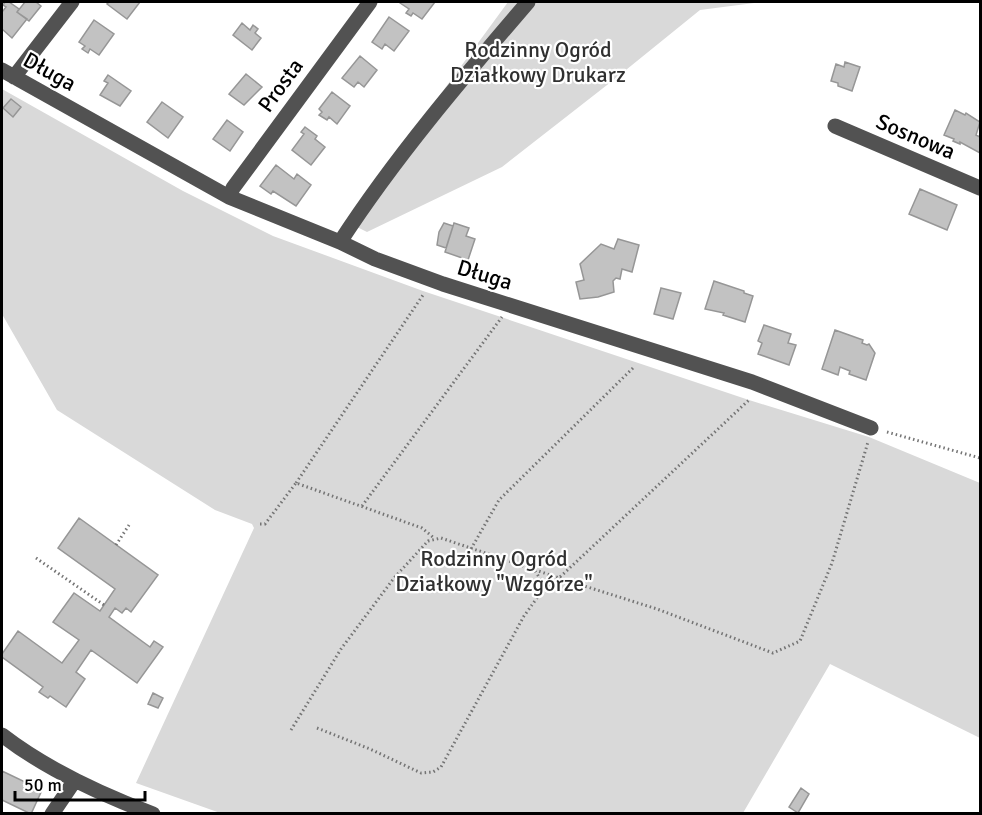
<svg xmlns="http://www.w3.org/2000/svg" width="982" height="815" viewBox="0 0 982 815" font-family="Signika,sans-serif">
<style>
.green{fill:#d9d9d9}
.building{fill:#c2c2c2;stroke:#969696;stroke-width:1.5}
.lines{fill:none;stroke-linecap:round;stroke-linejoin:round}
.path{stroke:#747474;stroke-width:3;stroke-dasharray:1.5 3;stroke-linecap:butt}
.minor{stroke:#525252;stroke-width:15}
.labels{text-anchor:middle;stroke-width:4.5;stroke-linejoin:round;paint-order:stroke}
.park-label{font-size:22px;fill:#303030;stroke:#fff}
.street-label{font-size:22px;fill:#000;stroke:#fff}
</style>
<rect width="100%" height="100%" fill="#fff"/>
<path class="green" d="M508,2H762L700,10L616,78L502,167L367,232L347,222Z
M2,89L183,191L273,236L423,291L749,400L869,437L980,483V738L830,664L743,813L223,814L136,783L254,528L252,524L215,510L57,410L2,314Z"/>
<path class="building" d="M5,2H9L19,9L17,12L27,19L12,38L2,29V12L6,7L3,5Z
M25,2H36L41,6L29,21L17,12Z
M109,2H140L127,19L107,4Z
M401,2H435L422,19L413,13L411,16L406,13L409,9L400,3Z
M389,17L409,31L394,51L385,44L382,49L372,42Z
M94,20L114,34L99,55L90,49L88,53L82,49L85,46L79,42Z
M242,23L250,30L253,25L258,29L255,33L261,38L252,50L233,35Z
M360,56L377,70L364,87L358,82L354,87L342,78Z
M845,62L860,67L852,91L838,86V83L831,81L836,64L844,67Z
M246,74L262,87L244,105L229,94Z
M108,75L131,91L120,106L100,95L108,83L104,81Z
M332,92L350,106L337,124L329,117L327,120L319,115L322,112L319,109Z
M11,99L21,107L13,117L3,108Z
M162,102L183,117L168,138L147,122Z
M955,110L965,115L966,113L980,122L976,135L980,137V153L960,142V144L953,141L954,139L944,135Z
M227,120L243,132L230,151L213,139Z
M305,127L317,136L315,139L325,147L311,165L292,150L304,134L301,132Z
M276,165L294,179L297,174L311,185L296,206L273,191L271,194L260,186Z
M920,189L957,205L947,230L909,214Z
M444,223L453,226L446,248L437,245L439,232Z
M454,223L469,228L466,236L475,239L468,260L445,252Z
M618,239L639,245L632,272L622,269L620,279L616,278L613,281L614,292L598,297L580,299L576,282L584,280L580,264L601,244L614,249Z
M714,281L744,291V293L753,296L745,322L723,315L724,313L705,309Z
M661,288L681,293L673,319L654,314Z
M764,325L791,334L788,343L796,345L789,365L758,354L762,343L758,341Z
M835,330L863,340L862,343L867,345L869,344L875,353L866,380L849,374L850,371L840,367L838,375L822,369Z
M79,518L158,575L131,612L126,608L122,613L115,608L109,617L150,647L154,641L163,647L137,683L91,650L76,672L85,679L66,707L50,696L48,698L39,692L43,687L2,657V654L18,631L62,663L79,640L53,622L74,593L100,611L115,589L58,548Z
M153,693L163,698L158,708L148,704Z
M2,771L42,790L31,814L2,800Z
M801,788L809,794L798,813L789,807Z"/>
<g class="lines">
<path class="path" d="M887,432L980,458
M296,483L423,295
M362,506L502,317
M260,524H265L296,483L422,528L434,538
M116,545L129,525
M471,549L499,500L635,366
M36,558L104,605
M535,571L541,580L542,591
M317,728L370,749L421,773L433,772L441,767L524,616L542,591L559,578L657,609L773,653L800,641L832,563L868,442
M291,730L341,649L394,578L428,541L441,538L559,578L750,399"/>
<path class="minor" d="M2,70L229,197L340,242L375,259L443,284L752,382L871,428
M14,77L72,2
M835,126L980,188
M229,197L233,188L370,2
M340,242C396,156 462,79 528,2
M2,735C46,769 100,794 153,814
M52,814L75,780"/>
</g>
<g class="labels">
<g class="park-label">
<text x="538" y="57">Rodzinny Ogród<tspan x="538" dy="25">Działkowy Drukarz</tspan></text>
<text x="494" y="566">Rodzinny Ogród<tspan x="494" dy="25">Działkowy "Wzgórze"</tspan></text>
</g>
<g class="street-label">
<text transform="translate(50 71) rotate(29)" y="8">Długa</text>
<text transform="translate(280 85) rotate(-54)" y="8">Prosta</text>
<text transform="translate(916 136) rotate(23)" y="8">Sosnowa</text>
<text transform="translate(485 274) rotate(17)" y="8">Długa</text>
</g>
</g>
<rect width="982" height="815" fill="none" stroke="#000000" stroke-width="6"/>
<path d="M15 791v9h130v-9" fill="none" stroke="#000000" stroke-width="3"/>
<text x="24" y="791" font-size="18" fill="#000000" stroke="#ffffff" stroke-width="4.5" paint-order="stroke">50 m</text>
</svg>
